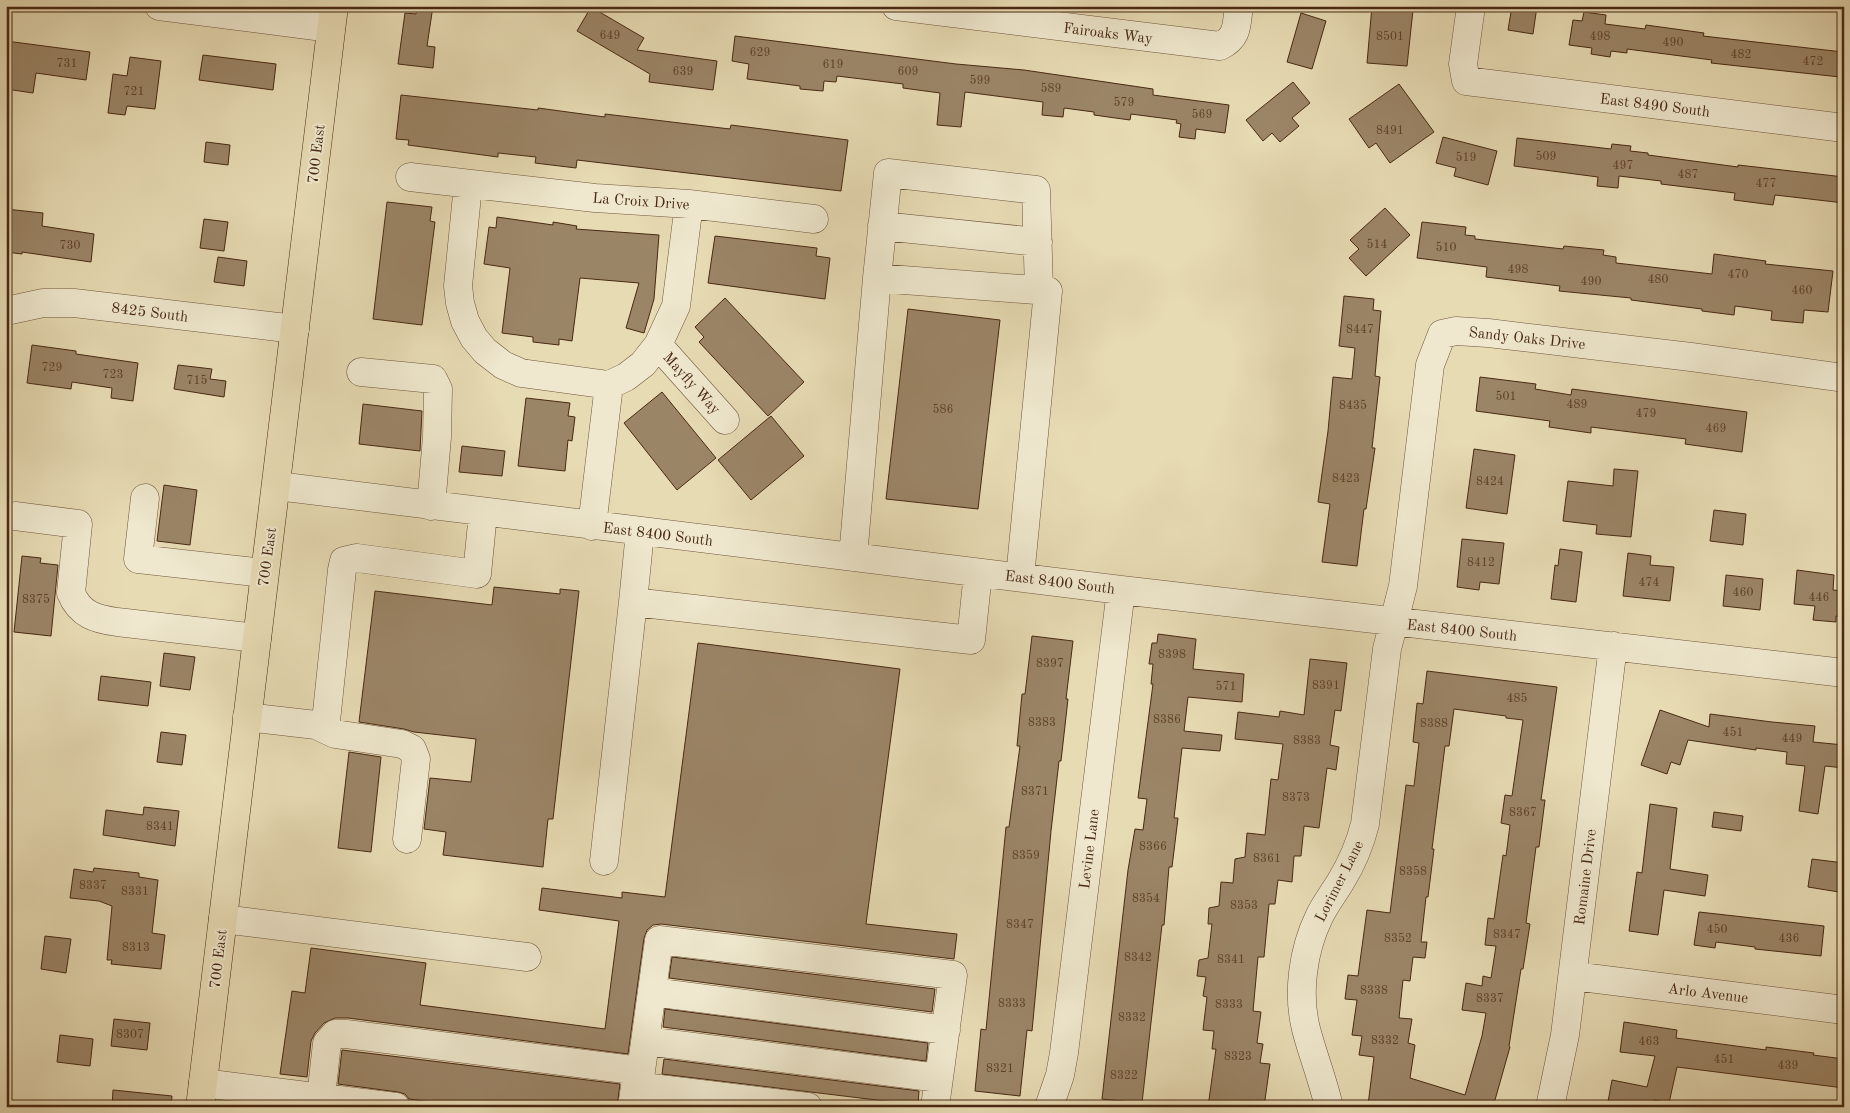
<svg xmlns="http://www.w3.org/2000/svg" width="1850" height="1113" viewBox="0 0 1850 1113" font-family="'Old Standard TT',serif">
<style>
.building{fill:#9b8567;stroke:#492813;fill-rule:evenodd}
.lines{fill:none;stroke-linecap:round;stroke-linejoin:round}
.minor-casing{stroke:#70553b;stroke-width:29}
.major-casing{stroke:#492813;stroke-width:29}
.minor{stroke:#efe8ce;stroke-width:28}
.major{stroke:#e7dbb4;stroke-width:28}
.labels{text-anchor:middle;stroke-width:4;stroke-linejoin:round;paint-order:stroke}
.number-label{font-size:12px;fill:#5e3f28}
.street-label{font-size:15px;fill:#492813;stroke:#efe8ce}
</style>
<rect width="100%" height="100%" fill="#e7dbb4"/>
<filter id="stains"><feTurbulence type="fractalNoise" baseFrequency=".004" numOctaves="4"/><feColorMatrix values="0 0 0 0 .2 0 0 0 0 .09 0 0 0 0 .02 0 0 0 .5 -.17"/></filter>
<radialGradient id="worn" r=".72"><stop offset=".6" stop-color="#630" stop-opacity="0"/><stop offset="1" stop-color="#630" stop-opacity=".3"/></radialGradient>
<path class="building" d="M417,6H433L427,46L435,47L433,68L398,64L405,13L416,14Z
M1372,6L1413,10L1407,66L1367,63Z
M1512,6H1537L1533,34L1508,30Z
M591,7L644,38L637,50L717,61L713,90L649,82L650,74L577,31Z
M1584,12L1606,15L1605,24L1645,29L1646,25L1704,33L1703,36L1843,52L1840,77L1711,63L1712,60L1627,49V53L1611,51L1610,57L1591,54L1592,48L1569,45L1573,20L1582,21Z
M1301,13L1326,21L1312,69L1287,62Z
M735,36L956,64L1024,70L1153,89V95L1229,105L1225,133L1196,129L1195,139L1179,137L1181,124L1176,123L1177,120L1131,114L1130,120L1094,115V112L1064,108L1063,117L1042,115L1043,102L965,92L961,127L937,125L940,93L903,88V84L837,76L836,82L824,81L823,91L800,89V86L747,79L749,64L732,61Z
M6,41L90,52L86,80L36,73L33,93L6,89Z
M203,55L276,64L273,90L199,80Z
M130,57L161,61L155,109L127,106L125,115L108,113L113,74L127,76Z
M1293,82L1310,103L1292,118L1299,126L1280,142L1272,133L1263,141L1246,120Z
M1399,84L1434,132L1390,163L1376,143L1369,148L1349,119Z
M401,95L538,110V108L605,117V114L730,129L731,125L848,140L841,191L577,160L576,168L535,163L536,157L498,153V157L408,145L409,140L396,139Z
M1443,137L1497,151L1488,185L1454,176L1456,168L1436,163Z
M1517,138L1611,149L1612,144L1631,146L1630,151L1648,153V155L1738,167V165L1844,177V203L1775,195L1773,205L1734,200L1735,193L1661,184V181L1619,176L1618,188L1597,186L1598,177L1514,166Z
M206,142L230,145L228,165L204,162Z
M387,202L432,207L430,221L435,222L422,325L373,319Z
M1385,208L1410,235L1366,276L1349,258L1359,249L1350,240Z
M6,209L43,213L42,226L94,234L91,262L22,252V254L6,252Z
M497,217L553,225V222L577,226L576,229L659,235L654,299L644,333L626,328L639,283L580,278L572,341L559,339V345L533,342V337L502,333L510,268L484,264L489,227L496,228Z
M204,219L228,222L224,251L200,248Z
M1422,222L1466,227L1465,235L1475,236V239L1563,249L1564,246L1604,250L1603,255L1616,257V263L1712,274L1714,254L1766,261L1765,264L1833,271L1828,312L1804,310L1803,323L1771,320L1772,311L1735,306L1734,315L1702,311V309L1631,300V298L1559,291L1560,286L1486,277L1487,267L1417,258Z
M715,236L817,248L816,256L830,258L825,299L708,283Z
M218,257L247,261L244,286L214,282Z
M1344,296L1374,299L1373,310L1381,311L1375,376L1380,377L1372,448H1375L1366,509H1364L1357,566L1322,562L1330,504L1318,502L1328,431L1333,377L1352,379L1355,348L1339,346Z
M725,298L804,382L768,416L699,342L704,337L695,327Z
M908,309L1000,320L978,509L886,499Z
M32,345L76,351V354L138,363L133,401L111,398L112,388L72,382L71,389L27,383Z
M178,365L212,369L210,379L226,381L224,397L174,389Z
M1480,377L1536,384L1535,389L1571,395L1572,389L1747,412L1742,452L1685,444L1686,439L1591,427V433L1549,427L1550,421L1476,411Z
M662,392L716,458L677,490L624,423Z
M526,398L570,403L568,416L575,417L572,441L568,440L565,471L518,466Z
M363,404L422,411L420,451L359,444Z
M771,416L804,456L751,500L718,460Z
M462,446L505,451L502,476L459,472Z
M1474,449L1515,455L1507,514L1466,508Z
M1614,469L1638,471L1631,537L1596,534L1597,525L1563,521L1568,481L1613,486Z
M164,485L197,490L190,545L157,541Z
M1714,510L1746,514L1743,545L1710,541Z
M1462,539L1504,543L1499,584L1480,582L1479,590L1457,587Z
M1560,549L1582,552L1576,602L1551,599L1555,565L1558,566Z
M1628,553L1651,556L1650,565L1674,567L1670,601L1623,596Z
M22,556L41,558L40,563L58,565L51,636L14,632Z
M1797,570L1834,575L1833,590L1844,591V617L1836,616V622L1813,620L1815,606L1794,604Z
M1726,575L1763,579L1760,610L1723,606Z
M494,587L560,594V589L579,591L553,819H548L543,867L443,855L446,832L424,829L430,778L471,782L476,739L414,732L404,729L359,722L375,591L492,605Z
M1158,634L1196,639L1193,669L1244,674L1242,702L1188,697L1184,731L1222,735L1220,751L1182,748L1174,818H1178L1172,867H1169L1164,925H1162L1142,1103L1102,1099L1128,870L1135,829L1143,830L1147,799L1138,798L1153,684H1151L1153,664H1149L1152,643H1157Z
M1032,636L1073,641L1066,699H1068L1061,761H1059L1051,831L1032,1031L1027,1030L1020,1096L975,1091L981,1029L986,1030L1006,827H1009L1020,746H1017L1022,694H1025Z
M698,643L900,669L866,924L957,934L954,959L661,924L653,925L647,930L644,938L628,1054L348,1018H335L324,1023L315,1033L311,1041L307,1077L280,1074L292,991L305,993L311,948L426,963L420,1005L605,1029L619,921L539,910L542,888L622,898V892L665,897Z
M164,653L195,657L190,690L160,686Z
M1310,659L1347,663L1341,711L1335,710L1330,745L1339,747L1336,770L1327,768L1319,828L1304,826L1301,856H1294L1292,882L1278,880L1275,904H1269L1264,957H1258L1253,1011L1261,1012L1257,1043L1263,1044L1260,1063L1270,1064L1264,1107H1208L1216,1049H1212L1214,1031L1203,1030L1207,997L1203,996L1206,977L1197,976L1199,960L1208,958L1212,924H1208L1209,908L1219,906L1221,882L1233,883L1235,859L1245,857L1247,833L1265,835L1271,779L1278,780L1283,744L1235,739L1238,712L1279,717L1280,711L1304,715Z
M1427,671L1557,687L1541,800H1545L1539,847H1536L1526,923L1530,924L1523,969H1521L1509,1046L1510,1047L1493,1107H1374L1368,1105L1374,1057L1359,1055L1362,1036L1352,1035L1357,1000L1345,999L1348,975L1358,976L1367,910L1390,913L1406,785L1414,786L1419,743L1413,742L1417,703L1423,704ZM1454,709L1506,716V718L1523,720L1512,796L1505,795L1501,823L1510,825L1506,856L1503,855L1494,919L1488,918L1485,945L1496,946L1491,978L1483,976L1482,986L1466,983L1462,1010L1486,1013L1482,1036L1465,1095L1410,1078L1415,1045L1408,1043L1412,1019L1399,1018L1403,980L1410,981L1413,957L1425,958L1427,942H1421L1426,897H1428L1434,849H1432L1445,746H1449Z
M101,676L151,682L148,706L98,700Z
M1660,710L1709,727L1710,714L1772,722L1815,726L1813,742L1844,745V768L1825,766L1818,814L1799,811L1805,766L1786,764L1787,752L1756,748V750L1688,740L1680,765L1671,762L1667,774L1641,765Z
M161,732L186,735L182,765L157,762Z
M349,752L381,757L371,852L338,848Z
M1650,804L1677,808L1670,869L1708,875L1705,896L1664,890L1658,935L1629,931L1637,872L1642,873Z
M144,807L179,811L175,846L103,835L106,810L143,815Z
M1714,812L1743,816L1741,831L1712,827Z
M1812,859L1844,863L1839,892L1808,887Z
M94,868L139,873V877L158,880L152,933L165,935L161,969L111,964L112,960H107L112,906L99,901L70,898L74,869L93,872Z
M1699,912L1824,926L1821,956L1755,949V947L1716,942L1715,948L1694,945Z
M45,936L71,939L66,973L41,969Z
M672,957L935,989L932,1012L669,978Z
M665,1009L928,1043L926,1061L663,1027Z
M114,1019L150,1023L147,1050L111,1046Z
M1624,1022L1677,1030L1676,1038L1766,1050V1047L1814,1053L1813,1055L1844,1059V1088L1677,1067L1669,1103L1654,1100L1653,1107H1607L1612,1080L1647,1087L1655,1056L1620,1052Z
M60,1035L93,1039L90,1066L57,1062Z
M342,1050L620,1084L617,1107H468L409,1099L405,1094L398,1092L338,1084Z
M664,1059L919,1091L918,1105L662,1074Z
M113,1090L172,1096L171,1107H112Z"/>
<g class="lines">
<defs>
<path id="minor" d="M159,6L331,28
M896,6L1220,46C1239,37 1236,24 1239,6
M1471,6L1463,64L1466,81L1844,128
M410,177L595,198L689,204L814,219
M468,185L458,286L460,303L465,321L474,338L485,351L503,365L521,373L609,385L626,377L643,364L658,345L676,306L689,204
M882,226L1038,242
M877,278L888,173L1036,190L1039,290
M6,311L43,303H74L295,329
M658,345L725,420
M361,372L433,379L438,389L437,437L431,506
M277,486L1121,590L1844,673
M145,498L138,559L264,573
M15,516L78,524L71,593C80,615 96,619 117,622L257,638
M592,526L609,385
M640,532L633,602L971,640L978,573
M853,557L877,278L1048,291L1020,577
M247,717L316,725L326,721L342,570L344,561L357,558L477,574L483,513
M316,725L335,734L402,744L412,749L416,759L407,839
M604,861L633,602
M223,919L527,957
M1573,976L1844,1010
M652,992L946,1030
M646,1041L939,1078
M203,1083L396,1107
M635,1086L808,1107
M321,1097L327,1043L335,1034H346L641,1071
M632,1107L635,1086L641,1071L659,940L953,975L935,1107
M1049,1107L1060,1075L1064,1053L1121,590
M1329,1107C1323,1080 1313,1056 1306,1029C1297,993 1303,950 1319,917C1325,904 1334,893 1341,881C1352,863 1360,844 1365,824L1387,649L1403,586L1430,365L1442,334L1456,331L1488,333L1691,357L1844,378
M1550,1107L1565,1035L1613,646"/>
<path id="major" d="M200,1107L334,6"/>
</defs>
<use href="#minor" class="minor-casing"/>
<use href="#major" class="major-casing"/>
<use href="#minor" class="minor"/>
<use href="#major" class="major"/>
</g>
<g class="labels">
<g class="number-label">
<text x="610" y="39">649</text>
<text x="1390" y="40">8501</text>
<text x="1600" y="40">498</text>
<text x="1673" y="46">490</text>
<text x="760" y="56">629</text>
<text x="1741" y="58">482</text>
<text x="1813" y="65">472</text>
<text x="67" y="67">731</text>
<text x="833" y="68">619</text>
<text x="683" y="75">639</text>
<text x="908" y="75">609</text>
<text x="980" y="84">599</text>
<text x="1051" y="92">589</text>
<text x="134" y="95">721</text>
<text x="1124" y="106">579</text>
<text x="1202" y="118">569</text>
<text x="1390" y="134">8491</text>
<text x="1546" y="160">509</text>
<text x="1466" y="161">519</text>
<text x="1623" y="169">497</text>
<text x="1688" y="178">487</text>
<text x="1766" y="187">477</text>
<text x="1377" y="248">514</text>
<text x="70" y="249">730</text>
<text x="1446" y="251">510</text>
<text x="1518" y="273">498</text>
<text x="1738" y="278">470</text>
<text x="1658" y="283">480</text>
<text x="1591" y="285">490</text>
<text x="1802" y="294">460</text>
<text x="1360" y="333">8447</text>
<text x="52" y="371">729</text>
<text x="113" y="378">723</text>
<text x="197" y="384">715</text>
<text x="1506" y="400">501</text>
<text x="1577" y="408">489</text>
<text x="1353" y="409">8435</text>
<text x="943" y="413">586</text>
<text x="1646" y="417">479</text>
<text x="1716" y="432">469</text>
<text x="1346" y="482">8423</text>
<text x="1490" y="485">8424</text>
<text x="1481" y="566">8412</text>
<text x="1649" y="586">474</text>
<text x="1743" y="596">460</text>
<text x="1819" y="601">446</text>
<text x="36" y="603">8375</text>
<text x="1172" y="658">8398</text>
<text x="1050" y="667">8397</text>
<text x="1326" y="689">8391</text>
<text x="1226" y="690">571</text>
<text x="1517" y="702">485</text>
<text x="1167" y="723">8386</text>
<text x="1042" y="726">8383</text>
<text x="1434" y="727">8388</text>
<text x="1733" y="736">451</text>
<text x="1792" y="742">449</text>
<text x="1307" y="744">8383</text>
<text x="1035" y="795">8371</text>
<text x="1296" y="801">8373</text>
<text x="1523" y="816">8367</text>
<text x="160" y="830">8341</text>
<text x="1153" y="850">8366</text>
<text x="1026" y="859">8359</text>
<text x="1267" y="862">8361</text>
<text x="1413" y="875">8358</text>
<text x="93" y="889">8337</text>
<text x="135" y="895">8331</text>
<text x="1146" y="902">8354</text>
<text x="1244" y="909">8353</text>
<text x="1020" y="928">8347</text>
<text x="1717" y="933">450</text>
<text x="1507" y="938">8347</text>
<text x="1398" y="942">8352</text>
<text x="1789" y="942">436</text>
<text x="136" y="951">8313</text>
<text x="1138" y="961">8342</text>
<text x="1231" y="963">8341</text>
<text x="1374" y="994">8338</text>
<text x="1490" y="1002">8337</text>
<text x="1012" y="1007">8333</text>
<text x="1229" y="1008">8333</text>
<text x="1132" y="1021">8332</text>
<text x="130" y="1038">8307</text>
<text x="1385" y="1044">8332</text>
<text x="1649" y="1045">463</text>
<text x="1238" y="1060">8323</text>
<text x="1724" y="1063">451</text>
<text x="1788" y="1069">439</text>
<text x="1000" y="1072">8321</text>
<text x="1124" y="1079">8322</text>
</g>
<g class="street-label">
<text transform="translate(1108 33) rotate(7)" y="5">Fairoaks Way</text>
<text transform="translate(1655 105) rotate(7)" y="5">East 8490 South</text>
<text transform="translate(316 154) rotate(-83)" y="5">700 East</text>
<text transform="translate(641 201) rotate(4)" y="5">La Croix Drive</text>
<text transform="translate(150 312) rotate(7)" y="5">8425 South</text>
<text transform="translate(1527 338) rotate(6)" y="5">Sandy Oaks Drive</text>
<text transform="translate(692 383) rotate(48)" y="5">Mayfly Way</text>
<text transform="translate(658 534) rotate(7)" y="5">East 8400 South</text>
<text transform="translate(267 557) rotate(-82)" y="5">700 East</text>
<text transform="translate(1060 582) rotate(7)" y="5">East 8400 South</text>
<text transform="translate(1462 630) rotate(6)" y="5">East 8400 South</text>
<text transform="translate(1089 849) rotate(-83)" y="5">Levine Lane</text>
<text transform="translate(1585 877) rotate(-83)" y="5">Romaine Drive</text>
<text transform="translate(1339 881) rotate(-63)" y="5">Lorimer Lane</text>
<text transform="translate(218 959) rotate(-83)" y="5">700 East</text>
<text transform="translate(1708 993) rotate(7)" y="5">Arlo Avenue</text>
</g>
</g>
<rect width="1850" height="1113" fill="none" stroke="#e7dbb4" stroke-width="25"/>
<rect x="8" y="8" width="1835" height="1098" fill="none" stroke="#492813" stroke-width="2.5"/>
<rect x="12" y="12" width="1825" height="1088" fill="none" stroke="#492813"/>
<rect width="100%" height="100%" filter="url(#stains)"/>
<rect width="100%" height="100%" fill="url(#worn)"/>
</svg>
